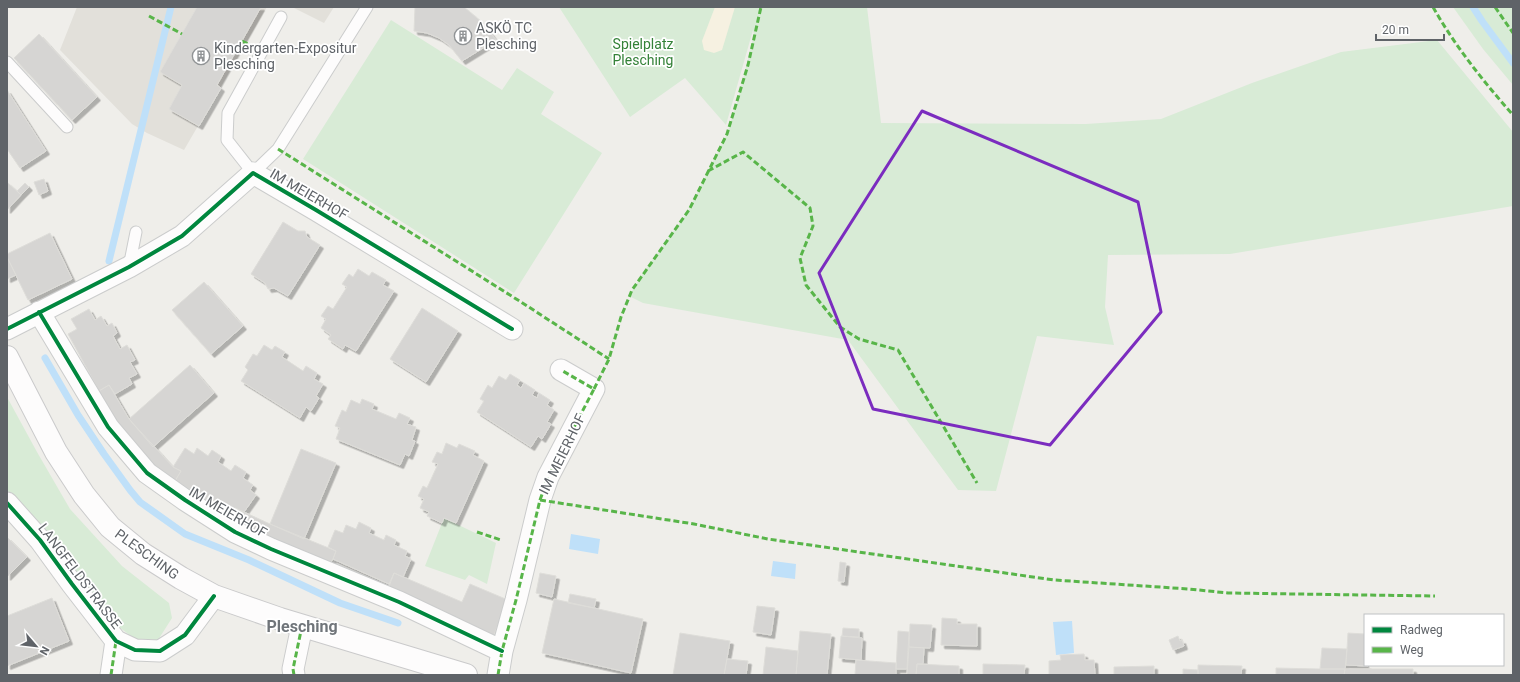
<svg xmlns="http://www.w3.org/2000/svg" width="1520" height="682" viewBox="0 0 1520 682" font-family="Roboto,sans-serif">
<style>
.education{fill:#e2e0da}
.green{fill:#d8ebd6}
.sand{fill:#f6f1e1}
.water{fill:#bfe0f9}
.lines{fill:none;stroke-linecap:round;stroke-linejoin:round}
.stream{stroke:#bfe0f9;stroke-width:7}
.building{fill:#d6d5d3;stroke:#deddd9;filter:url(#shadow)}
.service-casing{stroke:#cbcccc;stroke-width:13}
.minor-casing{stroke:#cbcccc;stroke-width:23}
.secondary-casing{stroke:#cacacb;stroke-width:24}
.service{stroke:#fdfcfc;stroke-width:11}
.minor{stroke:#fdfcfc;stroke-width:21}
.secondary{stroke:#fdfcfc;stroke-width:22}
.quiet{stroke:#58b549;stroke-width:3;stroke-dasharray:6 3;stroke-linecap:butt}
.cycleway-casing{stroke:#fff;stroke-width:6}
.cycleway{stroke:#00873e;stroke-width:4}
.marked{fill:none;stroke:#7b2cbf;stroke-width:3;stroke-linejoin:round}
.labels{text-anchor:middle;stroke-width:3.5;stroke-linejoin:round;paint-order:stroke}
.poi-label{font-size:14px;fill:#5f6368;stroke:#fff;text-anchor:start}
.park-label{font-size:14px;fill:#348238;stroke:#fff}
.street-label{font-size:14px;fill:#5f6368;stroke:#fff}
.quarter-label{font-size:16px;font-weight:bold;fill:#70757a;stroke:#fff}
</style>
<defs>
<filter id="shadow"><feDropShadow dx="3.5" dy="3.5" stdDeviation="0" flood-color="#0004"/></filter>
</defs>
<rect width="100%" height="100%" fill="#efeeea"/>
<path class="education" d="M77,7H267L184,150L147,133L132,124L60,50Z
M292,7H334L324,23Z"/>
<path class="green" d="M559,7H867L881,123L1086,124L1161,119L1252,83L1341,52L1437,40L1513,132V206L1230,254L1108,255L1105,307L1114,345L1037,336L996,491L958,490L848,340L643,303L629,296L645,270L687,213L727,134L738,99L754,35L753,30L726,125L685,78L630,117Z
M1453,7H1513V85L1483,49Z
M391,20L502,90L517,68L554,92L541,114L602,153L514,293L303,159Z
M7,397L37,452L70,509L122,566L169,603L172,618L158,640L135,639L107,618L41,524L7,491Z
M444,518L496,543L487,584L469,575L465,580L425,566Z"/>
<path class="sand" d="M715,7H735L722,50L714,53L704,50L702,41Z"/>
<path class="water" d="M571,534L600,539L598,554L569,549Z
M773,561L796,564L795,579L771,576Z
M1072,621L1074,653L1056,655L1053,622Z"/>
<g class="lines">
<path class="stream" d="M1473,7L1482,21L1513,63
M109,261L171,7
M45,358L78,415L104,454L130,490L140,502L185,534L249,560L340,603L398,623"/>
</g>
<path class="building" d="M197,7H261L217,85L221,88L199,126L169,109L182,85L160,72Z
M415,7H464L483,23L496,40L462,61L449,45L439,38L427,33L414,31Z
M39,34L97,97L72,120L14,58Z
M7,90L46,151L20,168L7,149Z
M44,179L48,191L39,195L34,182Z
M7,182L21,195L7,210Z
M25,183L29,187L21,195L17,191Z
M283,222L298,231H305L307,237L320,245L288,296L274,288L268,289L265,283L251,274Z
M50,233L72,279L28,300L7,257V254Z
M7,257L16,275L7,279Z
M358,269L369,276L372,272L386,280L383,285L394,291L356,351L345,345L343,349L328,339L331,335L321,328L326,319L321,316L328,306L333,309L347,287L342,284L349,274L353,277Z
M204,282L243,326L211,354L172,310Z
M422,308L458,331L426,382L390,359Z
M89,309L95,320L101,316L107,326L112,323L117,333L113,336L120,349L127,345L135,360L130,362L137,374L129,378L132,384L115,394L109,385L99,391L68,334L77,329L71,319Z
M264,345L272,350L275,346L285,352L282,357L303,371L306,366L317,373L314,379L323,384L316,396L319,398L311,411L306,407L300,418L241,381L248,370L245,367L253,354L257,356Z
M190,365L214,393L153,447L129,419Z
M510,374L520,380L517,385L518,386L521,388L524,383L535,390L532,395L537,398L539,393L550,400L547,405L554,410L547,422L551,424L542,439L538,436L531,447L477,412L484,401L480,399L488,385L492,388L499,376L506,380Z
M109,385L129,419L173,467L181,471L172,486L90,396Z
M362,399L374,404L372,409L396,419L399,413L410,418L407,424L416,427L412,440L415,441L409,456L405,454L400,465L336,439L340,428L335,426L342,410L346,412L351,400L360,404Z
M446,443L457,448L459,444L475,451L473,455L484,461L456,523L444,518L442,523L427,516L429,512L420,508L424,499L418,496L423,486L427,488L438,464L432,462L437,452L442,454Z
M185,448L194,454L197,448L208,456L212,450L221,456L218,462L231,471L235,465L246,472L243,478L253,485L250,490L256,495L244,512L235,508L229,516L175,481L181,471L173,467Z
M301,449L336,463L304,539L270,524Z
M235,508L270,524L336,551L333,559L327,568L224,522Z
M359,522L371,528L369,533L384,540L386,535L396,540L394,545L407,551L405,556L411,559L403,577L394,573L389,584L333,559L336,551L328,547L335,530L343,533L346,525L356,529Z
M7,537L27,557L7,577Z
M840,562L846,563L844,582L838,581Z
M394,573L462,602L470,584L508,600L493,637L387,592Z
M540,573L556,576L552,597L536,593Z
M570,594L596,599L594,608L568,603Z
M52,598L69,641L7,666V616Z
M554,599L643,619L631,673L542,653Z
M757,606L775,608L771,635L753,632Z
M942,618L957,619V624H977V646L941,645Z
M910,624L932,625L930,648L909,647Z
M843,628L859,629V637L842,636Z
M800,631L831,634L827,675H796Z
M898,631L909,632L907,669H896Z
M680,633L730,641L724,675H673Z
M1348,633L1365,634V665L1368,666L1346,665Z
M841,636L862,638L861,660L839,658Z
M1178,636L1180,641L1182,640L1184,646L1173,650L1169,640Z
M766,647L798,651L796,675H763Z
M909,647L924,648L923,664H917L916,675H907Z
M1322,648L1347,649L1345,669H1320Z
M1084,654L1085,660H1094L1095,675H1049V661L1061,660L1060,655Z
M727,659L748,661L746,675H724Z
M856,660L896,663V675H855Z
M917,664L959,666V675H916Z
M983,664L1025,665L1024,675H983Z
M1198,665L1242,666L1241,675H1198Z
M1154,666V675H1114V667Z
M1276,668L1320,669H1345L1344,675H1276Z
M1183,669L1198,670V675H1183Z
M1345,669H1413V675H1344Z"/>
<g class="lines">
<defs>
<path id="service" d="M281,17L228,113L227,140L253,173L278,149L367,7
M7,62L67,127
M129,267L136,232"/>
<path id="minor" d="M39,312L108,427L147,473L185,500L235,532L271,549L399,602L502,651
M7,329L129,267L182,236L253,173L316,210L512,329
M7,503L40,540L72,584L116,641L135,650L160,651L185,635L214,596
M111,675L116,641
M294,675L293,669L302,626
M498,675L502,651L516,600L540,500L548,477L594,389L561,370"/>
<path id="secondary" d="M7,357L56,452L84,495L110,527L143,554L181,578L214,596L280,619L466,675"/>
</defs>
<use href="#service" class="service-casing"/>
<use href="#minor" class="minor-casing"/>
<use href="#secondary" class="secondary-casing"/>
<use href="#service" class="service"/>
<use href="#minor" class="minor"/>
<use href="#secondary" class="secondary"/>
<path class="quiet" d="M1433,7C1455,46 1483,81 1513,115
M1495,7L1513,33
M149,16L182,34
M242,41L262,51
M278,149L521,302L609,359
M708,171L743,152L810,208L813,226L800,258L806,285L840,327L859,339L898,350L977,483
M594,389L609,359L621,317L632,290L689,210L727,134L748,65L761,7
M540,500L694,524L768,539L1054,580L1189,589L1228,593L1435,596
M477,532L501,540
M111,675L116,641
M294,675L293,669L302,626
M498,675L502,651L516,600L540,500L548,477L594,389L561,370"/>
<defs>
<path id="cycleway" d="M39,312L108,427L147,473L185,500L235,532L271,549L399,602L502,651
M7,329L129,267L182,236L253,173L316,210L512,329
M7,503L40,540L72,584L116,641L135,650L160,651L185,635L214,596"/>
</defs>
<use href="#cycleway" class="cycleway-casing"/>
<use href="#cycleway" class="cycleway"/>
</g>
<path class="marked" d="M922,111L1138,202L1161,312L1050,445L873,409L819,273Z"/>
<defs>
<symbol id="building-ring" viewBox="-11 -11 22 22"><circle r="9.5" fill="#fff" stroke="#919496" stroke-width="1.5"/><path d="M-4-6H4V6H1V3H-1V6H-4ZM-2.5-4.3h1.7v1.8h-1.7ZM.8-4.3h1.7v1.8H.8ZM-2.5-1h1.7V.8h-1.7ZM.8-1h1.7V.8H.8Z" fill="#919496"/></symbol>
</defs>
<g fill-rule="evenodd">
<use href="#building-ring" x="453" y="26" width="20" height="20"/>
<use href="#building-ring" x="191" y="46" width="20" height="20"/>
</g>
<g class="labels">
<g class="poi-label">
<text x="476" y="33">ASKÖ TC<tspan x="476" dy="16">Plesching</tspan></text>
<text x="214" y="53">Kindergarten-Expositur<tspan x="214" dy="16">Plesching</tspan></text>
</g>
<g class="park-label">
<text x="643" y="49">Spielplatz<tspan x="643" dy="16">Plesching</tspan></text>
</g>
<g class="street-label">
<text transform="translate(309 194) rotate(30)" y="5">IM MEIERHOF</text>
<text transform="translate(562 454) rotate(-64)" y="5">IM MEIERHOF</text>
<text transform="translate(228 512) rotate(30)" y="5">IM MEIERHOF</text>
<text transform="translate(147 554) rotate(36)" y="5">PLESCHING</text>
<text transform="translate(80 576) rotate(53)" y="5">LANGFELDSTRASSE</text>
</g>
<g class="quarter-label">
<text x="302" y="632">Plesching</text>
</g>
</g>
<rect width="1520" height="682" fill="none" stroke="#5f6368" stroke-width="16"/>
<rect x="1364" y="614" width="140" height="52" fill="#ffffff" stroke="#bfc1c3"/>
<rect x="1372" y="627" width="20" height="6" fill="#00873e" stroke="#bfc1c3"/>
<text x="1400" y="634" font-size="12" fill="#5f6368">Radweg</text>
<rect x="1372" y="647" width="20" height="6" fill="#58b549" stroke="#bfc1c3"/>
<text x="1400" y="654" font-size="12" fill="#5f6368">Weg</text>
<g transform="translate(36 646) rotate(118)" stroke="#ffffff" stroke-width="3" paint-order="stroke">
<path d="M0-3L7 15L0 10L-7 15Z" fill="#5f6368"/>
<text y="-6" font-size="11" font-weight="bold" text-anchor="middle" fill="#5f6368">N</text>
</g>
<path d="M1376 34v6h68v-6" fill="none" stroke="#5f6368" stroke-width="2"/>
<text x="1382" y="34" font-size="12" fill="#5f6368" stroke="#ffffff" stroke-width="3" paint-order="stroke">20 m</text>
</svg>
